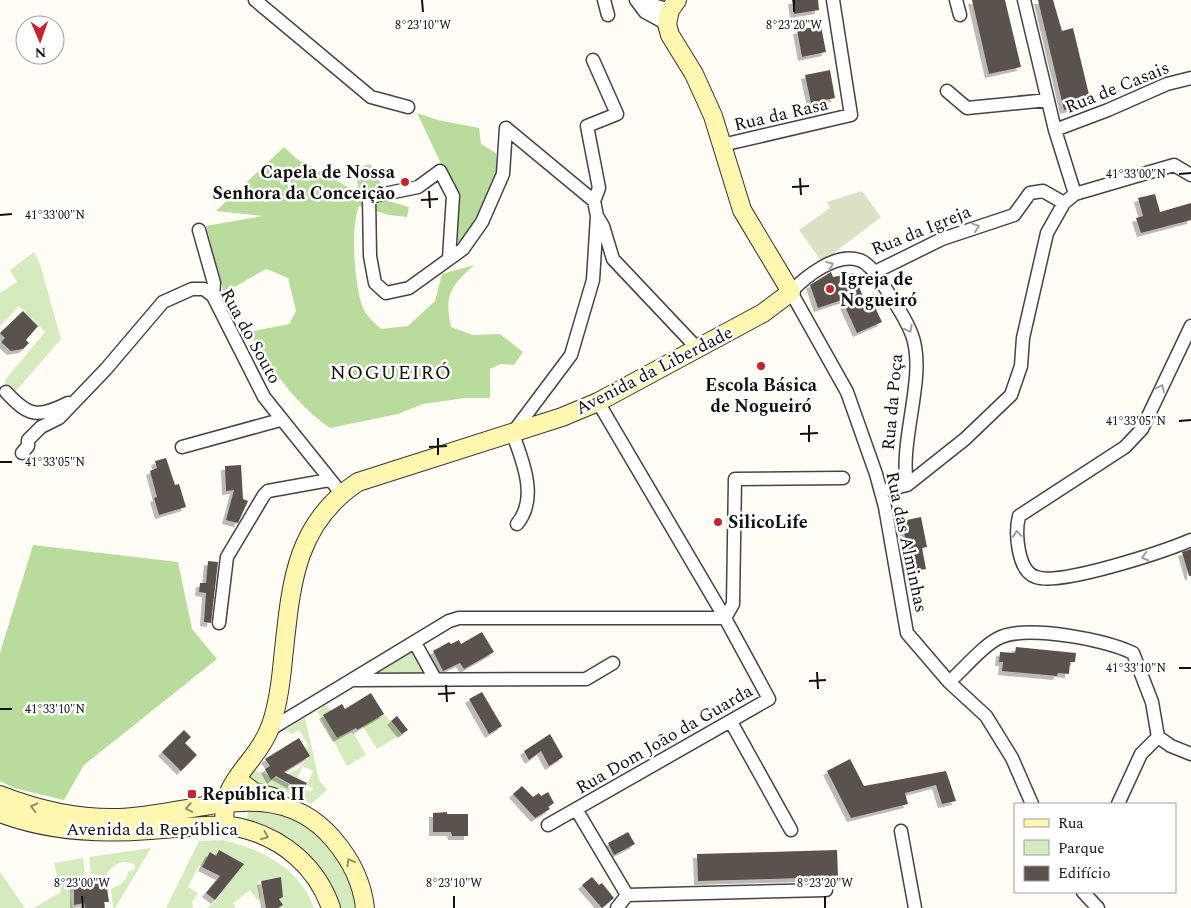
<svg xmlns="http://www.w3.org/2000/svg" width="1191" height="908" viewBox="0 0 1191 908" font-family="Spectral,serif">
<style>
.green{fill:#d5ebbd}
.forest{fill:#b9dc9c}
.cemetery{fill:#d9e3c4}
.building{fill:#5a524d;filter:url(#shadow)}
.lines{fill:none;stroke-linecap:round;stroke-linejoin:round}
.street-casing{stroke:#444;stroke-width:15}
.secondary-casing{stroke:#333;stroke-width:20}
.street{stroke:#fff;stroke-width:12}
.secondary{stroke:#fff6b0;stroke-width:18}
.oneway{stroke:#a0a0a0}
.oneway2{stroke:#948f68}
.ticks{fill:none;stroke:#111;stroke-width:2}
.poi-dot{fill:#c4262e;stroke:#fff;stroke-width:2}
.labels{text-anchor:middle;stroke-width:5;stroke-linejoin:round;paint-order:stroke}
.street-label{font-size:18px;fill:#111;stroke:#fff}
.poi-label{font-size:18px;font-weight:bold;fill:#111;stroke:#fff;text-anchor:start}
.quarter-label{font-size:20px;letter-spacing:1px;fill:#111;stroke:#fff}
.ticks-label{font-size:12px;text-anchor:middle;fill:#111;stroke:#fff;stroke-width:5;stroke-linejoin:round;paint-order:stroke}
</style>
<defs>
<filter id="shadow"><feDropShadow dx="-4" dy="4" stdDeviation="0" flood-color="#0004"/></filter>
</defs>
<rect width="100%" height="100%" fill="#fffdf5"/>
<path class="green" d="M34,252L40,264L61,339L16,391L6,388L5,380L45,332L19,306L0,326V293L17,282L10,270Z
M410,651L414,652L423,669L421,673H381V669Z
M327,705L331,711L324,716L337,738L352,730L366,755L347,766L317,711Z
M384,714L402,734L377,749L361,724Z
M305,718L319,780L327,790L311,804L271,785L253,782L245,770L247,768L268,775L271,780L274,777L303,791L304,789L311,792L313,788L307,785L313,771L303,766L297,778L289,775L290,772L297,770L310,756L305,749L309,746L299,730L292,734L285,730Z
M246,807L276,810L314,830L347,867L359,908H337L333,898L246,823L248,812Z
M223,840C261,849 300,868 314,908H278L283,905L279,899L283,897L281,877L258,881L261,898L258,901L250,890L233,903L236,908H207L215,901L236,874L232,871L235,867L240,869L244,865L219,851L216,856L211,853L202,867L199,865L188,887L198,893L192,902L193,908H166L199,841Z
M151,848L115,908H113L111,889L121,884L127,877L128,872L135,869V865C124,857 109,866 105,878L96,879L95,874L91,873L89,857Z
M83,858L85,873L79,880L72,881L73,891L70,892L72,908H34L61,892L54,863Z
M0,872L25,908H0Z"/>
<path class="forest" d="M417,113L438,120L479,128L481,144L496,153C502,185 478,220 460,245L455,235L445,172Z
M284,147L297,159L355,191L358,185L353,169L370,164L379,178L385,200L409,207L407,217L389,215L359,206C350,227 354,291 365,312C369,318 376,324 381,329L408,326L435,301L442,274L474,265C451,287 444,294 451,327L473,335L500,334L523,352L514,365L501,364L490,369V398H465L423,404L398,414L330,428C296,404 270,368 249,332L289,324L296,311L288,278L266,269L224,293L206,226L263,216L216,211Z
M33,545L178,562L192,629L217,659L84,765L64,800L14,788L0,781V653Z"/>
<path class="cemetery" d="M862,191L881,217L822,262L799,230L830,208L827,202Z"/>
<path class="building" d="M792,0H818L819,10L794,14Z
M972,0H1005L1021,67L989,74Z
M1038,0H1053L1062,31L1073,28L1091,103L1064,110Z
M821,26L826,52L802,57L797,30Z
M830,70L835,98L811,103L805,75Z
M1155,194L1160,212L1191,203V220L1141,233L1136,218L1143,216L1138,198Z
M831,272L833,277L854,273L864,300L870,297L882,322L857,333L842,300L818,308L810,285Z
M23,311L38,326L26,340L29,343L23,349L11,351L1,342L5,338L0,333Z
M166,458L175,485L179,484L186,507L159,515L154,498L157,497L150,471L157,468L155,461Z
M241,465L243,499L248,501L238,523L226,520L234,490L226,491L225,466Z
M921,517L927,547L922,548L926,569L905,573L902,556L908,555L902,521Z
M1191,549V576H1189L1182,552Z
M208,561L218,562L211,623L204,622L206,593L199,592L200,583H206Z
M482,632L494,652L464,669L460,663L443,671L433,651L449,642L451,644L459,640L461,644Z
M1016,647L1076,653L1075,662H1070L1069,674L1058,673L1057,676L1002,671L1003,662H999L1000,652L1015,653Z
M482,692L502,726L489,734L469,699Z
M371,693L384,714L357,730L356,728L337,738L323,715L342,704L345,709Z
M397,716L408,730L402,734L391,721Z
M184,730L191,737L185,743L197,755L181,771L162,752Z
M550,734L563,757L549,766L541,751L529,760L524,751Z
M299,738L310,756L284,772L307,783L303,791L276,776L271,780L265,769L270,766L265,759Z
M850,759L864,786L946,771L956,801L942,804L936,785L905,793L908,804L851,818L827,771Z
M522,786L533,797L539,793L541,796L548,792L554,803L548,807L550,809L535,818L513,794Z
M447,812V814H468V836H452L451,832H433V813Z
M628,832L635,844L614,855L608,843Z
M219,850L244,864L215,900L206,893L220,876L202,867L210,852L216,856Z
M837,850L838,877L698,881L697,854Z
M281,877L283,897L279,899L283,905L278,908H266L261,881Z
M592,877L599,885L602,883L614,898L602,908L582,885Z
M90,881L94,883L106,881L109,902H104L105,908H85L84,903L74,905V884Z"/>
<g class="lines">
<defs>
<path id="street" d="M255,0L371,97L408,107
M604,0L608,15
M636,0L645,12L667,24
M636,0L670,10
M956,0L960,15
M1024,0L1055,130L1075,194
M593,60L617,114L587,126L599,188L594,201
M947,91L967,108L1048,100
M1055,130L1108,110L1167,84L1191,78
M722,145L851,115L833,0
M597,216L603,226L613,259L697,348
M199,230L214,283L213,296
M449,258L453,196L440,171L418,187L369,197L370,256L375,283L386,293L409,288L463,249L482,222L503,174L506,128L594,201L597,216L593,280L571,355L514,431
M875,272C887,292 904,313 912,335C927,376 899,439 907,485
M1191,326L1142,429L1125,447L1019,516C1015,532 1017,571 1036,577C1061,586 1165,551 1191,540
M6,392C29,417 38,418 68,403
M512,432C522,459 539,498 517,524
M182,447L280,420
M22,453L28,446V440L41,427L59,418L106,369L163,302L192,289H204L213,296L264,397L341,493
M882,491L907,485L965,439L1011,395L1021,366L1023,338L1047,233L1064,203L1075,194L1174,165L1191,175
M725,618L733,604L735,479L843,478
M219,623L227,557L264,495L268,491L329,480
M415,643L435,679
M356,680L586,679L613,663
M949,682C964,669 984,644 1001,637C1031,625 1105,640 1133,653L1152,702L1158,737
M731,722L791,830
M269,730L449,621L459,618H725
M1158,737L1171,746L1191,754
M1032,804L1012,758L986,716L949,682L907,633L885,507L876,474L847,392L791,292C805,277 836,252 859,260C865,261 870,268 875,272L942,239L1014,215L1030,193L1043,191L1064,203
M1118,804L1141,754L1158,737
M576,809L627,895L617,908
M548,825L769,699L725,618L598,402
M901,831L915,908
M1083,892L1098,908
M627,895L826,890"/>
<path id="secondary" d="M242,783L254,792L273,797
M0,795C38,810 78,819 119,818C193,816 277,771 334,840C351,860 362,881 365,908
M0,813C47,831 100,834 150,830C175,829 218,822 241,828C283,838 317,867 331,908
M225,827C219,780 254,767 269,730C278,708 281,682 283,659C291,588 293,525 358,482L562,417L598,402L763,313L791,292L742,210L713,116L694,74L670,35L667,24L670,10L677,0"/>
</defs>
<use href="#street" class="street-casing"/>
<use href="#secondary" class="secondary-casing"/>
<use href="#street" class="street"/>
<use href="#secondary" class="secondary"/>
</g>
<defs><path id="oneway-chevron" d="M-2-3.5L2.5 0L-2 3.5" fill="none" stroke-width="1.6" stroke-linecap="round" stroke-linejoin="round" transform="scale(1.25)"/></defs>
<g class="oneway">
<use href="#oneway-chevron" transform="translate(976 227) rotate(-19)"/>
<use href="#oneway-chevron" transform="translate(830 265) rotate(-22)"/>
<use href="#oneway-chevron" transform="translate(909 329) rotate(63)"/>
<use href="#oneway-chevron" transform="translate(1161 388) rotate(-65)"/>
<use href="#oneway-chevron" transform="translate(1017 534) rotate(-95)"/>
<use href="#oneway-chevron" transform="translate(1145 557) rotate(163)"/>
</g>
<g class="oneway2">
<use href="#oneway-chevron" transform="translate(34 807) rotate(-166)"/>
<use href="#oneway-chevron" transform="translate(189 808) rotate(170)"/>
<use href="#oneway-chevron" transform="translate(265 836) rotate(25)"/>
<use href="#oneway-chevron" transform="translate(350 862) rotate(-119)"/>
</g>
<path class="ticks" d="M422,0L423,12M794,0V12M1179,174L1191,173M800,178L801,195M792,187L809,186M429,191L430,208M421,200L438,199M0,215L12,214M1179,421L1191,420M809,425V442M800,434L818,433M438,438V455M429,447L447,446M0,462H12M1179,668H1191M817,672L818,689M809,681L826,680M446,685L447,702M438,694L455,693M0,709H12M82,896L83,908M454,896V908M825,896V908"/>
<g class="poi-dot">
<circle cx="405" cy="182" r="5"/>
<circle cx="830" cy="289" r="5"/>
<circle cx="761" cy="366" r="5"/>
<circle cx="718" cy="522" r="5"/>
<rect x="187" y="789" width="10" height="10" rx="2.5"/>
</g>
<g class="labels">
<g class="street-label">
<text transform="translate(1117 87) rotate(-22)" y="6">Rua de Casais</text>
<text transform="translate(781 114) rotate(-13)" y="6">Rua da Rasa</text>
<text transform="translate(921 230) rotate(-22)" y="6">Rua da Igreja</text>
<text transform="translate(251 336) rotate(61)" y="6">Rua do Souto</text>
<text transform="translate(654 370) rotate(-27)" y="6">Avenida da Liberdade</text>
<text transform="translate(892 402) rotate(-85)" y="6">Rua da Poça</text>
<text transform="translate(907 542) rotate(78)" y="6">Rua das Alminhas</text>
<text transform="translate(664 739) rotate(-30)" y="6">Rua Dom João da Guarda</text>
<text x="152" y="835">Avenida da República</text>
</g>
<g class="poi-label">
<text x="395" y="178" text-anchor="end">Capela de Nossa<tspan x="395" dy="21">Senhora da Conceição</tspan></text>
<text x="840" y="285">Igreja de<tspan x="840" dy="21">Nogueiró</tspan></text>
<text x="761" y="391" text-anchor="middle">Escola Básica<tspan x="761" dy="21">de Nogueiró</tspan></text>
<text x="728" y="528">SilicoLife</text>
<text x="202" y="800">República II</text>
</g>
<g class="quarter-label">
<text x="391" y="379">NOGUEIRÓ</text>
</g>
</g>
<g class="ticks-label">
<text x="423" y="29">8°23'10"W</text>
<text x="794" y="29">8°23'20"W</text>
<text x="1136" y="178">41°33'00"N</text>
<text x="55" y="219">41°33'00"N</text>
<text x="1136" y="425">41°33'05"N</text>
<text x="55" y="466">41°33'05"N</text>
<text x="1136" y="672">41°33'10"N</text>
<text x="55" y="713">41°33'10"N</text>
<text x="82" y="887">8°23'00"W</text>
<text x="454" y="887">8°23'10"W</text>
<text x="825" y="887">8°23'20"W</text>
</g>
<rect x="1014" y="803" width="162" height="90" fill="#ffffff" stroke="#a0a0a0"/>
<rect x="1024" y="819" width="25" height="8" fill="#fff6b0" stroke="#a0a0a0"/>
<text x="1058" y="828" font-size="15" fill="#111111">Rua</text>
<rect x="1024" y="840" width="25" height="15" fill="#d5ebbd" stroke="#a0a0a0"/>
<text x="1058" y="853" font-size="15" fill="#111111">Parque</text>
<rect x="1024" y="866" width="25" height="15" fill="#5a524d" stroke="#a0a0a0"/>
<text x="1058" y="878" font-size="15" fill="#111111">Edifício</text>
<g transform="translate(40 40) rotate(178)"><circle r="24" fill="#ffffff" stroke="#a0a0a0"/>
<path d="M0-4L9 19L0 12L-9 19Z" fill="#c4262e"/>
<text y="-8" font-size="14" font-weight="bold" text-anchor="middle" fill="#111111">N</text>
</g>
</svg>
